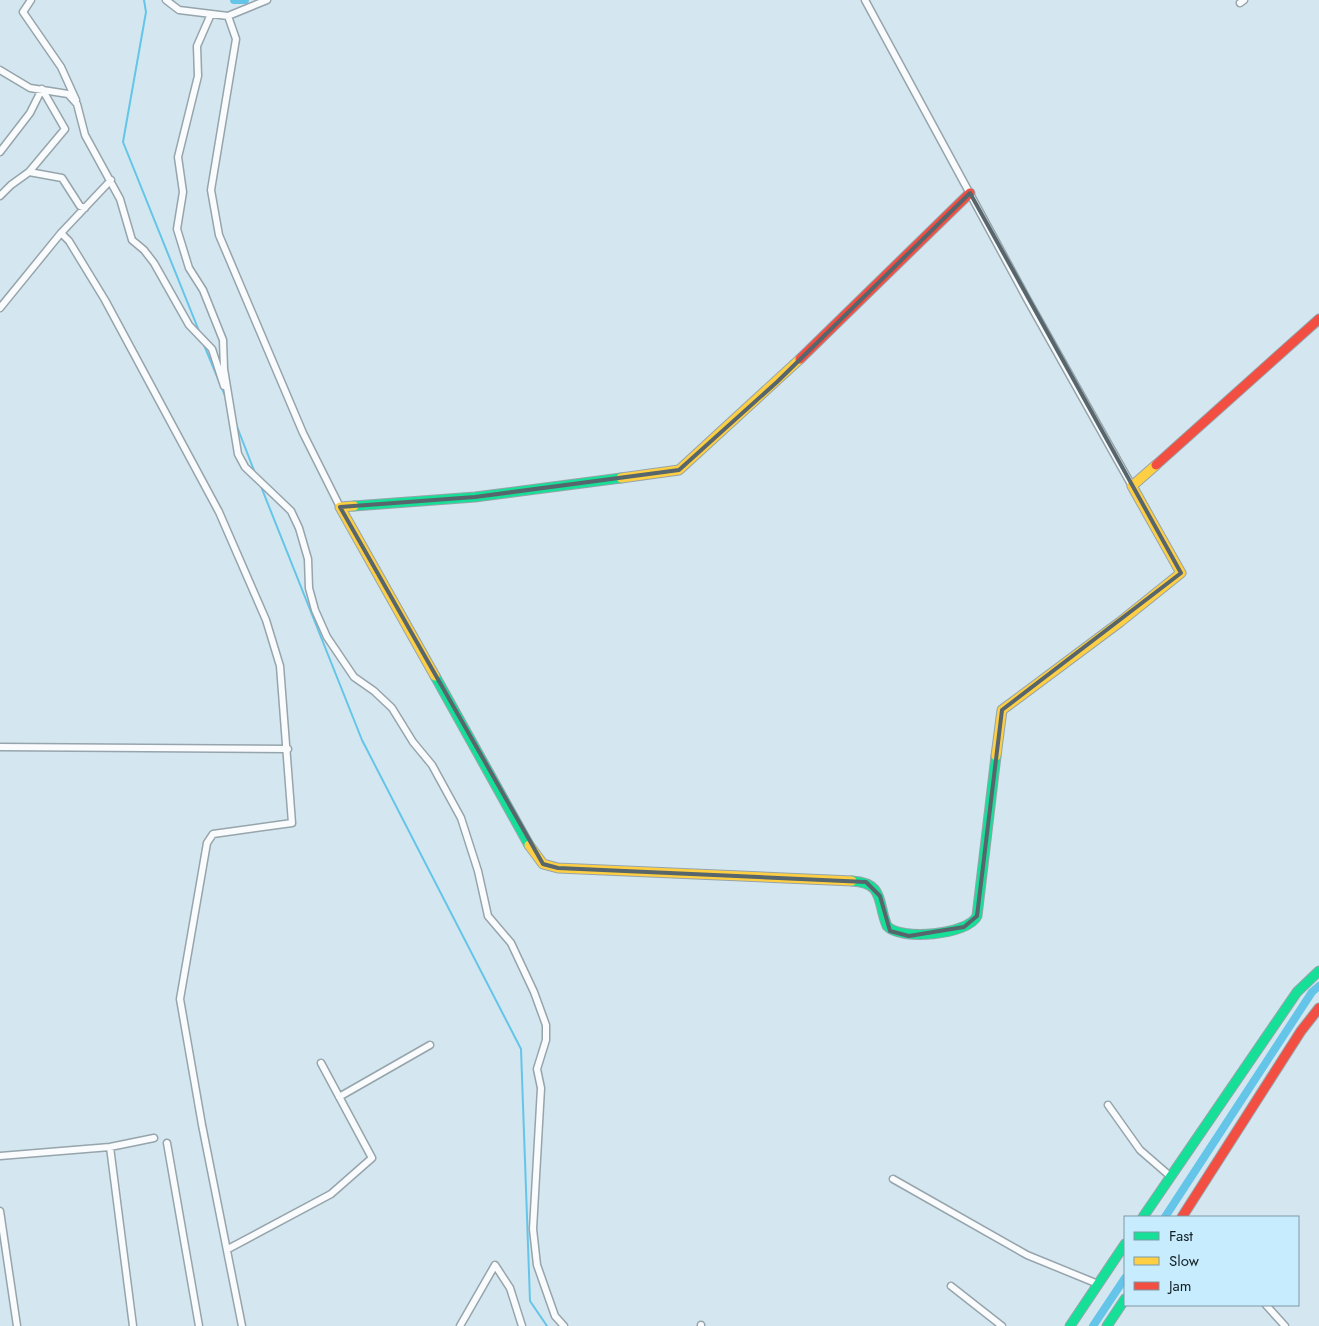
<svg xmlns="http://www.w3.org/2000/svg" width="1319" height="1326" viewBox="0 0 1319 1326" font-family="Jost,sans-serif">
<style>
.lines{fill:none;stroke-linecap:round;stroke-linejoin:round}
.stream{stroke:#64c5e8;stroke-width:2}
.canal{stroke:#64c5e8;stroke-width:8}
.street-casing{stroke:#96a4ab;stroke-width:9}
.fast-casing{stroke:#96a4ab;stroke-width:11}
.slow-casing{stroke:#96a4ab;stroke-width:11}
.jam-casing{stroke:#96a4ab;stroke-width:11}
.street{stroke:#f9fbfd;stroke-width:6}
.fast{stroke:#16e098;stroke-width:9}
.slow{stroke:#ffcf43;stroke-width:9}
.jam{stroke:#f24e42;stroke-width:9}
.marked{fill:none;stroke:#57666d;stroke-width:4;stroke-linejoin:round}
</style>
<rect width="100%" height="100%" fill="#d4e7f0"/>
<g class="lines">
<path class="stream" d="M144,0L146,12L123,142L199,331
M204,345L226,398
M236,424L255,473
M260,484L362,740L521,1049L530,1301L547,1326"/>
<path class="canal" d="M234,0H245
M1165,1217L1312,992L1319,986
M1093,1326L1125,1278"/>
<defs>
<path id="street" d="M31,0L23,12L61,67L76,100
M166,0L179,10L228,16L267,0
M865,0L1027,299L1132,486
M1240,3L1244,0
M211,14L197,46L198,76L178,157L183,192L177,229L189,268L203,290L223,340L224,369L238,454L245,467L291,511L299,528L308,559L309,588L315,610L327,637L354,677L374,691L392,708L413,742L432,765L461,818L478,871L488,916L511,943L534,992L546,1025V1040L537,1069L541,1088L533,1229L537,1265L555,1316L564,1326
M228,16L236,39L211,190L219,235L303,433L340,507
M0,70L30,88L68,94L77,104L85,135L120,199L132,240L144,250L154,263L189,325L212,349L224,386
M0,152L30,113L42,89
M29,172L62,178L80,206L85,208
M0,196L11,185L29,172L65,129L42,89
M61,233L69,241L105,300L219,512L266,620L280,666L292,823L213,834L207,843L180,999L202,1125L242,1326
M0,308L61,233L111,180
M0,747L288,749
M339,1097L430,1045
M1108,1105L1140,1150L1170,1176
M167,1143L199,1326
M110,1147L133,1326
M0,1156L110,1147L154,1138
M893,1179L1027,1255L1098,1284
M0,1211L17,1326
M228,1249L331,1194L372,1158L321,1063
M951,1286L1002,1326
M1266,1305L1285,1326
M701,1325V1326
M460,1326L495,1265L510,1288L522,1326"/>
<path id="fast" d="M354,506L475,497L621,478
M435,676L529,845
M852,881C885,883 877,902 887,926C900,941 968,935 977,916L996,756
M1143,1217L1297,992L1319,971
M1070,1326L1125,1244
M1107,1326L1125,1299"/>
<path id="slow" d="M621,478L679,470L800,359
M354,506L340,507L435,676
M996,756L1002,710L1120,622L1181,573L1132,486L1156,465
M529,845L543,864L558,868L852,881"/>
<path id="jam" d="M800,359L970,193
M1156,465L1319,319
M1182,1217L1301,1031L1319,1008"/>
</defs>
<use href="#street" class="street-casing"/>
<use href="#fast" class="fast-casing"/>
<use href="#slow" class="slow-casing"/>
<use href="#jam" class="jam-casing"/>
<use href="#street" class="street"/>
<use href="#fast" class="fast"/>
<use href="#slow" class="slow"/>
<use href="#jam" class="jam"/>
</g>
<path class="marked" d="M970,193L1181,573L1002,710L977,916L964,927L909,936L890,931L880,896L866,882L558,868L543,864L340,507L475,497L679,470L777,382Z"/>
<rect x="1124" y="1216" width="175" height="90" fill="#c7ecfd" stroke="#7f9aa7"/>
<rect x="1134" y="1232" width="25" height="8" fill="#16e098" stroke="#7f9aa7"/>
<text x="1169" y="1241" font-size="15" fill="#132026">Fast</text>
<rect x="1134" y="1257" width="25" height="8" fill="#ffcf43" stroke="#7f9aa7"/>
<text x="1169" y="1266" font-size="15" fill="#132026">Slow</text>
<rect x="1134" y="1282" width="25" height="8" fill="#f24e42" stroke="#7f9aa7"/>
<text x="1169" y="1291" font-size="15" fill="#132026">Jam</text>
</svg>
